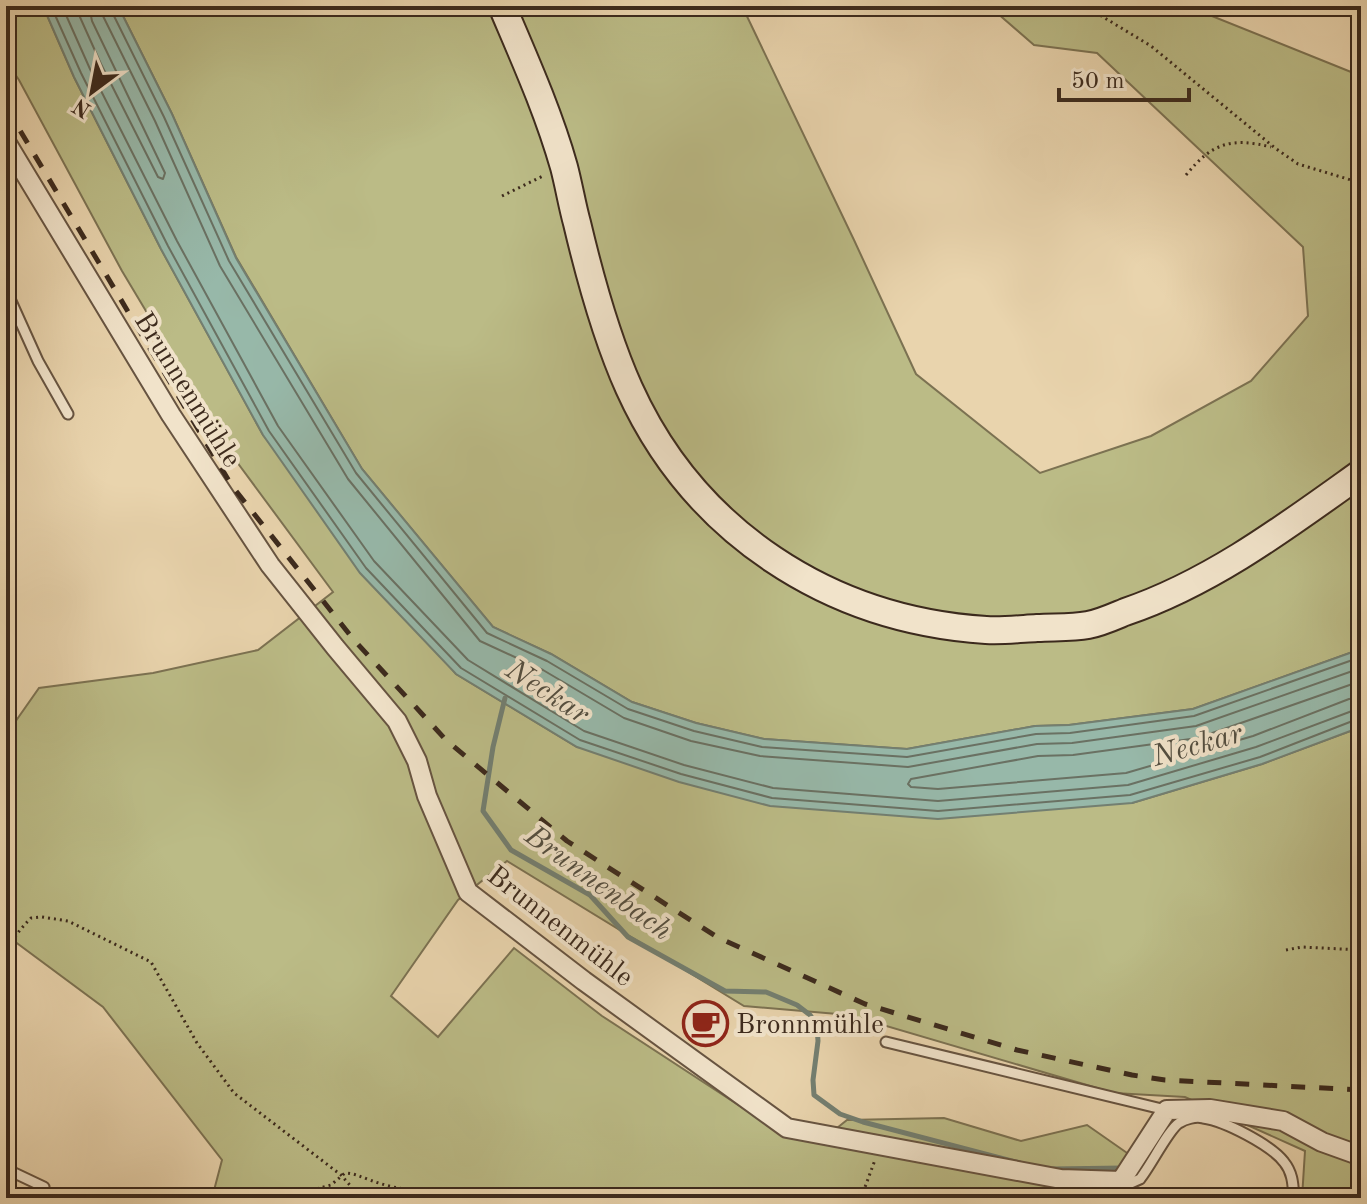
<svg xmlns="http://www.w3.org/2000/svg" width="1367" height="1204" viewBox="0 0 1367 1204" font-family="'Old Standard TT',serif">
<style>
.green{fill:#bbbb86;stroke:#7c7252;stroke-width:2}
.water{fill:#97b8a9;stroke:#737f71;stroke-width:2}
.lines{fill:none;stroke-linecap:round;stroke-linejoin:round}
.shore{stroke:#6a7163;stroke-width:2}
.stream{stroke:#737f71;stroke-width:5}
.service-casing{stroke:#675441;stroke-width:13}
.minor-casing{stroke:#675441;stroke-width:22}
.secondary-casing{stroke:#3c2a1d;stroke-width:30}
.path{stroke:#3c2a1d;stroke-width:3;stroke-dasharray:2 4;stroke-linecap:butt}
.service{stroke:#f1e3ca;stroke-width:9}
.minor{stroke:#f1e3ca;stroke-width:18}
.secondary{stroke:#f1e3ca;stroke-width:26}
.rail{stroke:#3c2a1d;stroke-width:5;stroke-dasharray:14 14;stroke-linecap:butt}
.labels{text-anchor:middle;stroke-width:8;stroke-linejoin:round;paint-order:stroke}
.street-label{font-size:28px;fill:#3c2a1d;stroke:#f1e3ca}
.poi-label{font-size:28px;fill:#3c2a1d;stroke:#f1e3ca;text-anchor:start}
.water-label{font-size:30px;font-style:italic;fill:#534e40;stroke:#f1e3ca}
</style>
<rect width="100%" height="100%" fill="#e9d4ad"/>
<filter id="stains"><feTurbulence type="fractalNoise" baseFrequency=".0025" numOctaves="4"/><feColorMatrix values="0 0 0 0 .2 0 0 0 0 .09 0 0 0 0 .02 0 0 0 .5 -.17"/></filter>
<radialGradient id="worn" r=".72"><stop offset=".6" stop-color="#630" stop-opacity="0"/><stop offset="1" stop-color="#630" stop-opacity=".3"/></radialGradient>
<path class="green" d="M6,6H43L74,77L161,249L263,435L456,674L577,747L1132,803L1262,764L1361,727V1198H1302L1305,1151L1185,1097L1114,1093L849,1015L744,1006L507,861L458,900L391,996L438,1037L514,948L602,1016L763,1121L837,1128L847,1120L944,1118L1021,1141L1087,1125L1130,1155L1110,1198H212L222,1160L103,1007L6,935V735L39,688L153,673L258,650L333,592L234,458L122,271L19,80L6,61Z
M118,6H744L743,8L854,240L916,374L1040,473L1151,436L1251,381L1308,316L1303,247L1097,53L1034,45L989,6H1187L1361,76V649L1193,709L1069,725L1035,726L907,749L764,739L696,723L632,702L551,654L493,627L362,469L236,257L172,114Z"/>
<path class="water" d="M43,6H118L172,114L236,258L362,469L493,627L551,654L632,702L696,723L764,739L907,749L1035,726L1069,725L1193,709L1361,649V727L1262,764L1132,803L938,819L770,806L679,782L577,747L456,674L360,573L263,435L161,249L74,77Z"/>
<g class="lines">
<path class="shore" d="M51,6L81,73L168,246L269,431L366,568L461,668L580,740L681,774L772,798L938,811L1130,795L1260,757L1355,720H1361
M62,6L90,69L177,241L278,426L374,561L468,660L584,731L684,765L773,788L938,801L1128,785L1256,747L1352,711L1361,710
M75,6L101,64L158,177L163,179L165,173L92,21L89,6
M101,6L103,16L155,121L220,266L348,479L480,641L543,670L624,718L691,741L760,756L908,767L1037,744L1072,743L1196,726L1361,668
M112,6V12L164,117L229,261L356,473L487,633L547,661L628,709L694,731L762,747L907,757L1036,734L1070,733L1194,716L1361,657
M1361,681L1198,738L1073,755L1038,756L911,779L908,784L911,787L938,789L1126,773L1253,736L1349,699L1361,698"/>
<path class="stream" d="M505,698L493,747L483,811L511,850L590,895L628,937L725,991L766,992L797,1005L810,1015L817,1025L818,1041L813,1080L814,1095L840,1114L863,1122L1020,1163
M1053,1169L1123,1168"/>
<defs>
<path id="service" d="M6,290L38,361L68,414
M886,1042L1166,1110
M6,1169L44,1187
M1121,1181L1131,1183L1140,1179C1150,1167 1169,1129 1179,1123C1185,1119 1196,1116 1203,1118C1225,1121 1271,1145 1284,1162C1293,1173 1293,1185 1294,1198"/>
<path id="minor" d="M6,142L171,415L270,565L335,647L397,721L417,761L427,796L468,892L584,981L787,1128L1061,1179L1121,1181L1167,1110L1210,1109L1283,1121L1322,1142L1361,1156"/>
<path id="secondary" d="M502,6C525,60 548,111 564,167C569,186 572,205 577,223C590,278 606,337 629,388C694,532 829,620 986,630C1003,631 1020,629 1037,628C1054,627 1072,628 1088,625C1100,623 1113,617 1125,612C1211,583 1287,526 1361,473"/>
</defs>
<use href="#service" class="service-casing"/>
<use href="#minor" class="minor-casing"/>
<use href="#secondary" class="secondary-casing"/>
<path class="path" d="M1085,6L1151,46L1275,148L1298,164L1361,183
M1186,175C1212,143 1231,137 1271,147
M502,196L545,175
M1286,950L1302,947L1361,950
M6,1049C10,1031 14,1011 13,992C10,952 0,950 31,918L42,917L68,921L151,962L197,1043L234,1093L341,1175L354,1190L369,1198
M55,1192L67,1198
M253,1198L269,1192L292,1195L331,1185L345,1173C354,1173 361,1177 370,1180C383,1185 399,1189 413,1190C433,1191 488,1186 502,1198
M861,1198L875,1160"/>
<use href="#service" class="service"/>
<use href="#minor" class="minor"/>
<use href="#secondary" class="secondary"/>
<path class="rail" d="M6,107L232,486L354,640L446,740L567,841L717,937L865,1004L1017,1050L1132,1075L1165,1080L1361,1090"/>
</g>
<defs>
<symbol id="cafe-ring" viewBox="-11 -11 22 22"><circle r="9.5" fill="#f1e3ca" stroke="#8f2418" stroke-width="1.5"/><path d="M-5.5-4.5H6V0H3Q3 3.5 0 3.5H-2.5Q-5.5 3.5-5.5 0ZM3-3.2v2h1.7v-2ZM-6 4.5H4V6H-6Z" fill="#8f2418"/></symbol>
</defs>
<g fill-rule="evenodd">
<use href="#cafe-ring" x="680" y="998" width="51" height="51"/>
</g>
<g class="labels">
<g class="street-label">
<text transform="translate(189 389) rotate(58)" y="10">Brunnenmühle</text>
<text transform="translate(561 925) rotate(38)" y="10">Brunnenmühle</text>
</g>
<g class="poi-label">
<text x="736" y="1033">Bronnmühle</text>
</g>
<g class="water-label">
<text transform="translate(548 691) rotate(33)" y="10">Neckar</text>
<text transform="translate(1197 744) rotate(-16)" y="10">Neckar</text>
<text transform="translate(599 882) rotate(36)" y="10">Brunnenbach</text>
</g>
</g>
<rect width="1367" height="1204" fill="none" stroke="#e9d4ad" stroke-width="32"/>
<rect x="8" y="8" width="1351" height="1188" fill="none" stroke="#3c2a1d" stroke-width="4"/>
<rect x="16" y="16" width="1335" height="1172" fill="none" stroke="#3c2a1d" stroke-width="2"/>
<g transform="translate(92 92) rotate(212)" stroke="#f1e3ca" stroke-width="6" paint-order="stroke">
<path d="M0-6L14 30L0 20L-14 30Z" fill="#3c2a1d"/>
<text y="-12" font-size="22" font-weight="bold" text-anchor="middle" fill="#3c2a1d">N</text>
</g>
<path d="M1059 88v12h130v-12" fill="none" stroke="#3c2a1d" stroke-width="4"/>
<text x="1071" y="88" font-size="24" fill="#3c2a1d" stroke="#f1e3ca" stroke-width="6" paint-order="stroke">50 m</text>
<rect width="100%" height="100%" filter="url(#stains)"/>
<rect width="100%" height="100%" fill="url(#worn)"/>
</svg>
